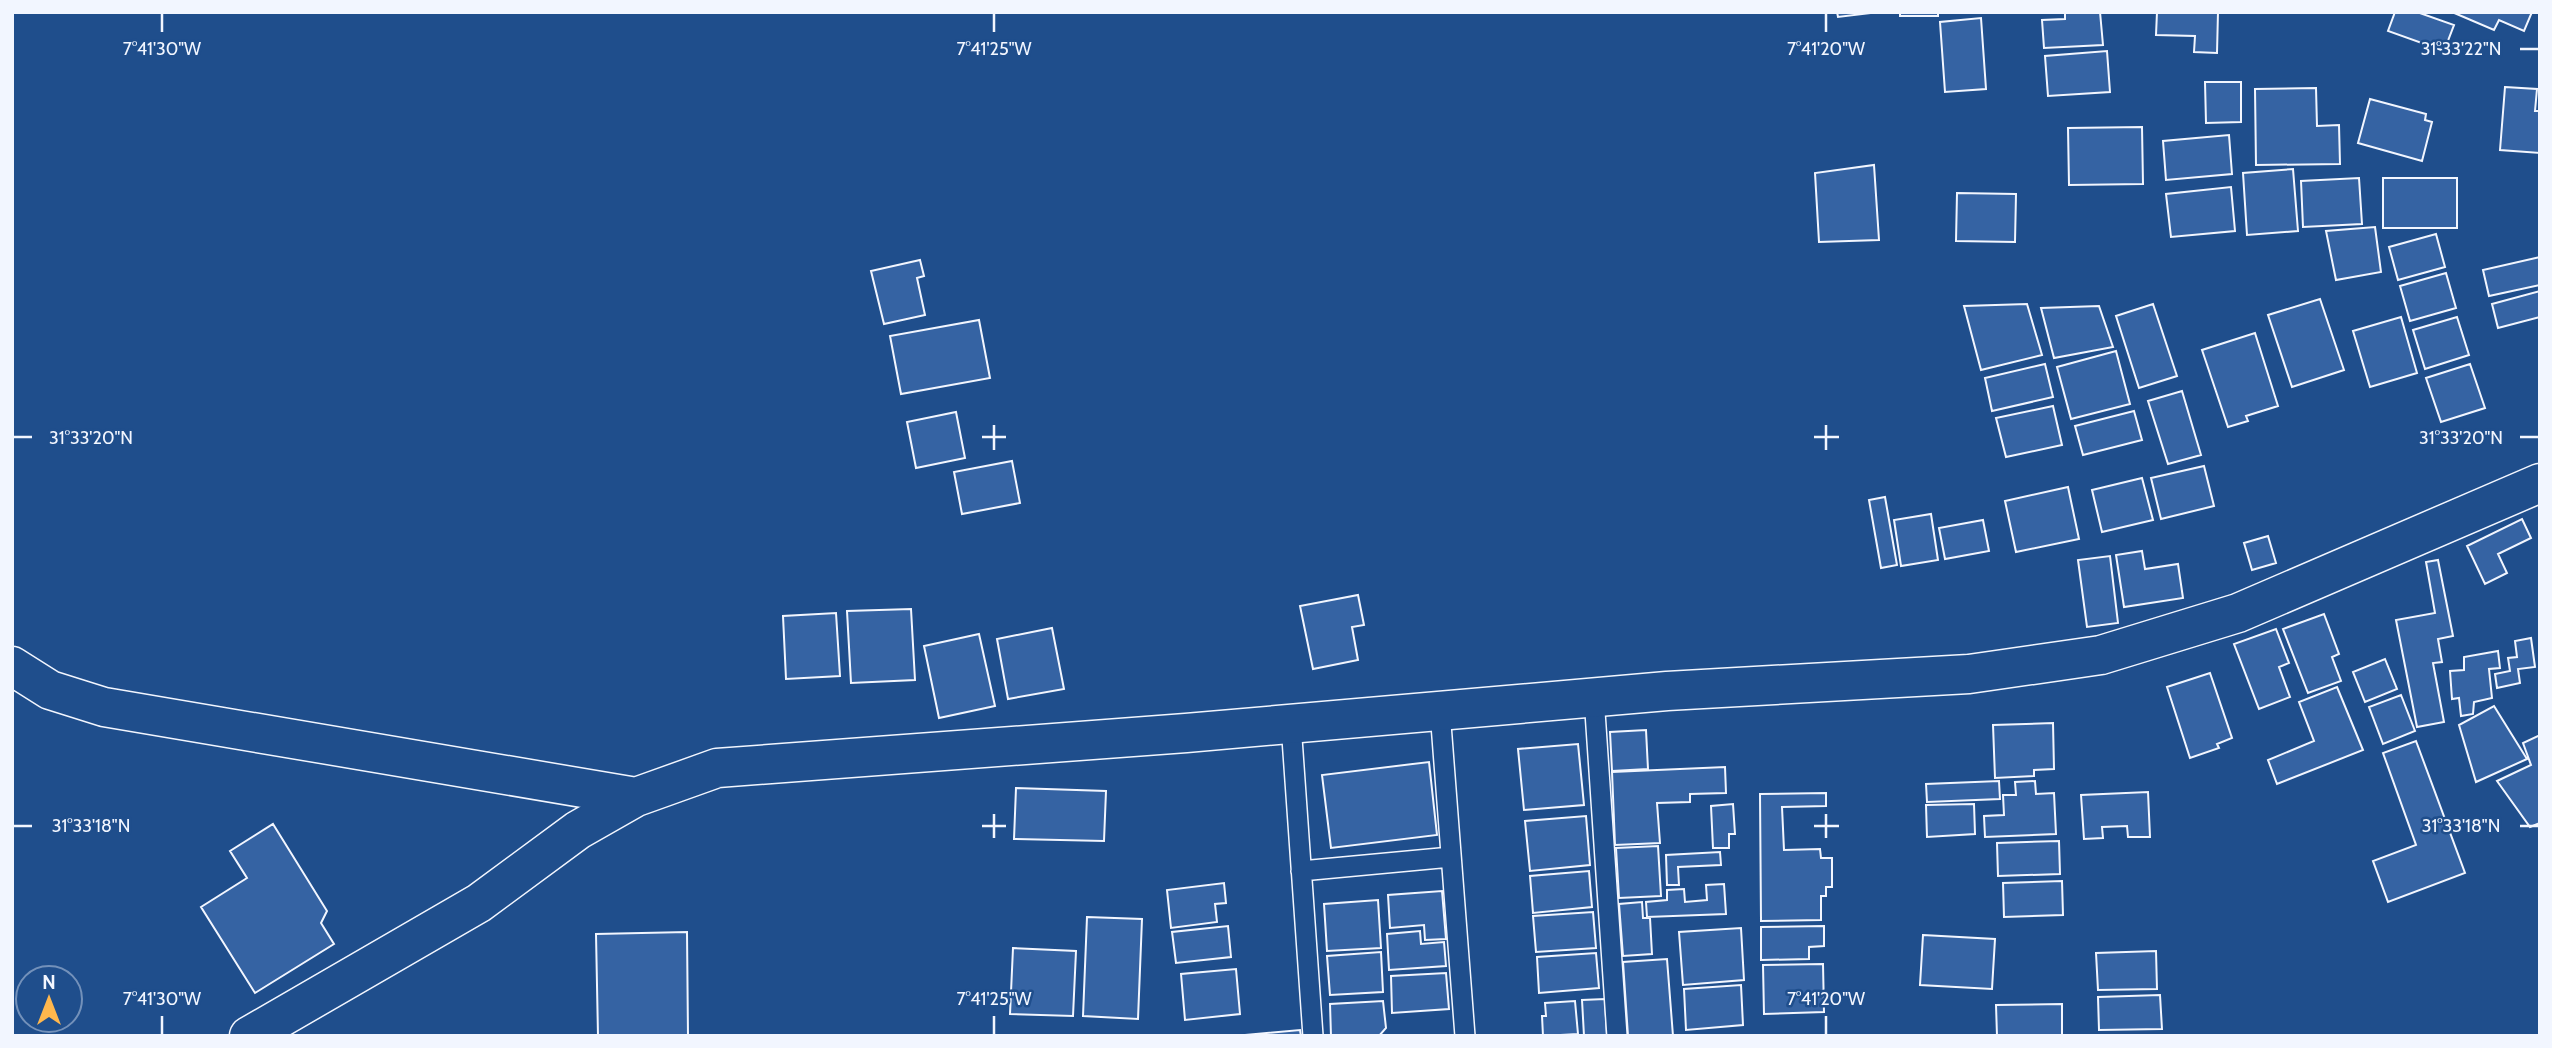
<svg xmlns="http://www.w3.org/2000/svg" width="2552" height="1048" viewBox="0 0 2552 1048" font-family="Cabin,sans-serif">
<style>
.building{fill:#3563a3;stroke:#f2f6ff;stroke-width:2}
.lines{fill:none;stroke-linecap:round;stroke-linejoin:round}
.lane-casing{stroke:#f2f6ff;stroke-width:22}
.street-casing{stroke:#f2f6ff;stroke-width:41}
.lane{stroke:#1f4e8c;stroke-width:19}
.street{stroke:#1f4e8c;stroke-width:38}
.ticks{fill:none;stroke:#f2f6ff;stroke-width:2.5}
.ticks-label{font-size:18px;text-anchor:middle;fill:#f2f6ff;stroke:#1f4e8c;stroke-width:5;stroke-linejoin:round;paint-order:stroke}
</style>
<rect width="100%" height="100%" fill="#1f4e8c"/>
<path class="building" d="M1837,12H1879L1838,17Z
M1900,12H1938V16H1900Z
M2065,12H2100L2103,45L2044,48L2042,20L2065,19Z
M2157,12H2218L2217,53L2194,52L2195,36L2156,35Z
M2395,12H2417L2454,25L2444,51L2388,31Z
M2452,12H2532L2524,31L2499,20L2494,30Z
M1981,18L1986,89L1945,92L1940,22Z
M2107,51L2110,92L2048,96L2045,56Z
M2205,82H2241V122L2206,123Z
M2505,87L2537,89L2535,111H2540V153L2500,150Z
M2316,88L2317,126L2339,125L2340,164L2256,165L2255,89Z
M2370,99L2426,114L2425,120L2432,122L2422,161L2358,143Z
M2142,127L2143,184L2069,185L2068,128Z
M2229,135L2232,174L2166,180L2163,141Z
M1874,165L1879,240L1819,242L1815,173Z
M2293,169L2298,231L2247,235L2243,173Z
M2359,178L2362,224L2303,227L2301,181Z
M2383,178H2457V228H2383Z
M2231,187L2235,231L2171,237L2166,194Z
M1957,193L2016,194L2015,242L1956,241Z
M2375,227L2381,272L2336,280L2326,231Z
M2436,234L2445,267L2398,280L2389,247Z
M2540,257V285L2489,296L2483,270Z
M920,260L924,276L917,278L925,315L884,324L871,271Z
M2446,273L2456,308L2410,321L2400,286Z
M2540,291V317L2498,328L2492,304Z
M2320,299L2344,370L2292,387L2268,315Z
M2027,304L2042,355L1981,370L1964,306Z
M2153,304L2177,376L2139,388L2116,316Z
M2099,306L2113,347L2054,358L2041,308Z
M2401,317L2417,373L2370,387L2353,331Z
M2457,317L2469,355L2425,369L2413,330Z
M979,320L990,378L901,394L890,336Z
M2255,333L2278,406L2246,416L2248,421L2228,427L2202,350Z
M2116,351L2130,404L2071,419L2057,367Z
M2045,364L2053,397L1992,411L1985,378Z
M2470,364L2485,408L2441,422L2426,378Z
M2182,391L2201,455L2168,464L2148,401Z
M2053,406L2062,445L2006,457L1996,418Z
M2134,411L2142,440L2083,455L2075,426Z
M956,412L965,458L916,468L907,422Z
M1012,461L1020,503L962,514L954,472Z
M2204,466L2214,506L2161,519L2151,478Z
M2142,478L2153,520L2102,532L2092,490Z
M2068,487L2079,539L2016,552L2005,501Z
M1885,497L1897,565L1881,568L1869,500Z
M1931,514L1938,560L1901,566L1894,520Z
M2522,519L2531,538L2498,554L2507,573L2485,584L2467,546Z
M1983,520L1989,551L1945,559L1939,528Z
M2268,536L2276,563L2252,570L2244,543Z
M2142,551L2145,569L2178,564L2183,598L2124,607L2116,555Z
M2110,556L2118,623L2087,627L2078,560Z
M2438,560L2453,636L2438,639L2442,662L2433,663L2444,722L2417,727L2396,620L2435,613L2426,562Z
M1358,595L1364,625L1352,627L1358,660L1313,669L1300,606Z
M911,609L915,680L851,683L847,611Z
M836,613L840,676L786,679L783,616Z
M2324,614L2339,654L2332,657L2341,681L2308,693L2283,629Z
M1052,628L1064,689L1008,699L997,639Z
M2276,629L2289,663L2279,667L2290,697L2259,709L2234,644Z
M979,634L995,706L939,718L924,646Z
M2531,638L2535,667L2518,669L2520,683L2497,688L2495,674L2510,671L2508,658L2517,657L2515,641Z
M2498,651L2500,668L2489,669L2492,698L2474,702L2473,714L2461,716L2459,698L2452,699L2450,671L2464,670V657Z
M2385,659L2397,689L2365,702L2353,672Z
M2210,673L2232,738L2217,744L2219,748L2190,758L2167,687Z
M2337,687L2363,750L2277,784L2268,760L2314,741L2299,702Z
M2401,695L2415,731L2383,744L2369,707Z
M2494,706L2527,759L2476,782L2459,725Z
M2053,723L2054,769L2034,770V776L1995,778L1993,725Z
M1646,730L1648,769L1612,771L1610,732Z
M2540,735V823L2530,827L2497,781L2531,765L2523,743Z
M2416,741L2465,873L2388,902L2373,861L2416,845L2383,753Z
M1578,744L1584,805L1524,810L1518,749Z
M1429,762L1437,835L1331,848L1322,775Z
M1725,767L1726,793L1690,794V802L1657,803L1660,843L1615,845L1612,772Z
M1999,781L2000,799L1927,802L1926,784Z
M2035,781L2036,794L2054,793L2056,834L1985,837L1984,816L2004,815L2003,795H2016L2015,782Z
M1016,788L1106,791L1104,841L1014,839Z
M2148,792L2150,837H2128L2127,826L2102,827L2103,838L2084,839L2081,795Z
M1826,793V806L1782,807L1784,850L1820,849L1821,858H1832V887H1826V896H1821V920L1761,921L1760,794Z
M1733,804L1735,834H1729V848H1713L1711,806Z
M1974,804L1975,834L1927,837L1926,805Z
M1586,816L1590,865L1530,871L1525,821Z
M273,824L327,911L321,923L334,944L255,993L201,907L247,878L230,851Z
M2059,841L2060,874L1998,876L1997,843Z
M1658,846L1661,896L1619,898L1616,848Z
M1720,852L1721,865L1678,867L1679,885H1667L1666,855Z
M1589,871L1592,907L1533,913L1530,876Z
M2062,881L2063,915L2004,917L2003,883Z
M1224,883L1226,903L1215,904L1217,922L1171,928L1167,890Z
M1724,884L1726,914L1647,917L1646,902L1667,900V890L1684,889L1685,902L1707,900L1706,885Z
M1442,891L1446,939L1425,940L1424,925L1390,928L1388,895Z
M1378,900L1381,948L1327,951L1324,904Z
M1642,902L1643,918H1650L1652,954L1623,956L1619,904Z
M1593,912L1596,948L1536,952L1533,916Z
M1087,917L1142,919L1138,1019L1083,1016Z
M1228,926L1231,957L1176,963L1172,932Z
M1824,926V946L1809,947V959L1761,960V927Z
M1741,928L1744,980L1683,985L1679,932Z
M1420,931L1421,944L1444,942L1446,966L1389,970L1387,934Z
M687,932L688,1036H598L596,934Z
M1923,935L1995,939L1992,989L1920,985Z
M1013,948L1076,951L1073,1016L1010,1014Z
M2156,951L2157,989L2098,990L2096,953Z
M1381,952L1383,992L1330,995L1327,956Z
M1596,953L1599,988L1539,993L1537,957Z
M1667,959L1673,1036H1628L1623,962Z
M1823,964L1824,1012L1764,1014L1763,965Z
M1236,969L1240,1014L1185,1020L1181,974Z
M1446,973L1449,1009L1392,1013L1391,976Z
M1741,985L1743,1025L1686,1030L1684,989Z
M2160,995L2162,1029L2099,1030L2098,997Z
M1605,999L1607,1036H1584L1582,1000Z
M1383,1001L1386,1028L1379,1036H1331L1330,1004Z
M1575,1001L1578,1034L1543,1036L1542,1016H1546L1545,1003Z
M2062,1004V1036H1997L1996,1005Z
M1300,1030L1301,1036L1245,1035Z"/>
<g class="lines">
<defs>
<path id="lane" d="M1594,697L1617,1036
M1440,711L1465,1036
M1291,724L1313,1036
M1301,871L1451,857"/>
<path id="street" d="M12,666L50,690L104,707L636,797
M249,1036L479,903L578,830L636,797L717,768L1186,733L1667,691L1969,674L2101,655L2238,613L2540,483"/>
</defs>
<use href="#lane" class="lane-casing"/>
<use href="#street" class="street-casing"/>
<use href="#lane" class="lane"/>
<use href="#street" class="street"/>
</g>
<path class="ticks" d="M162,14V32M994,14V32M1826,14V32M2520,49H2538M994,425V450M1826,425V450M14,437H32M982,437H1006M1814,437H1839M2520,437H2538M994,814V838M1826,814V838M14,826H32M982,826H1006M1814,826H1839M2520,826H2538M162,1016V1034M994,1016V1034M1826,1016V1034"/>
<g class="ticks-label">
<text x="2461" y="55">31°33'22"N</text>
<text x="162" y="55">7°41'30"W</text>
<text x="994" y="55">7°41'25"W</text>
<text x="1826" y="55">7°41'20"W</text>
<text x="91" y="444">31°33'20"N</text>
<text x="2461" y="444">31°33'20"N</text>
<text x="91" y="832">31°33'18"N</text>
<text x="2461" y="832">31°33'18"N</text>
<text x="162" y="1005">7°41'30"W</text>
<text x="994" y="1005">7°41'25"W</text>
<text x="1826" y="1005">7°41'20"W</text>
</g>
<rect width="2552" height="1048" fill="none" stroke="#f2f6ff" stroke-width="28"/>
<g transform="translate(49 999)"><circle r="33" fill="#1f4e8c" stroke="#7391ba" stroke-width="2"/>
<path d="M0-5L12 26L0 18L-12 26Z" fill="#ffb74d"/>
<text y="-10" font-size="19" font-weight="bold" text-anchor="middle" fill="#f2f6ff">N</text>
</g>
</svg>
